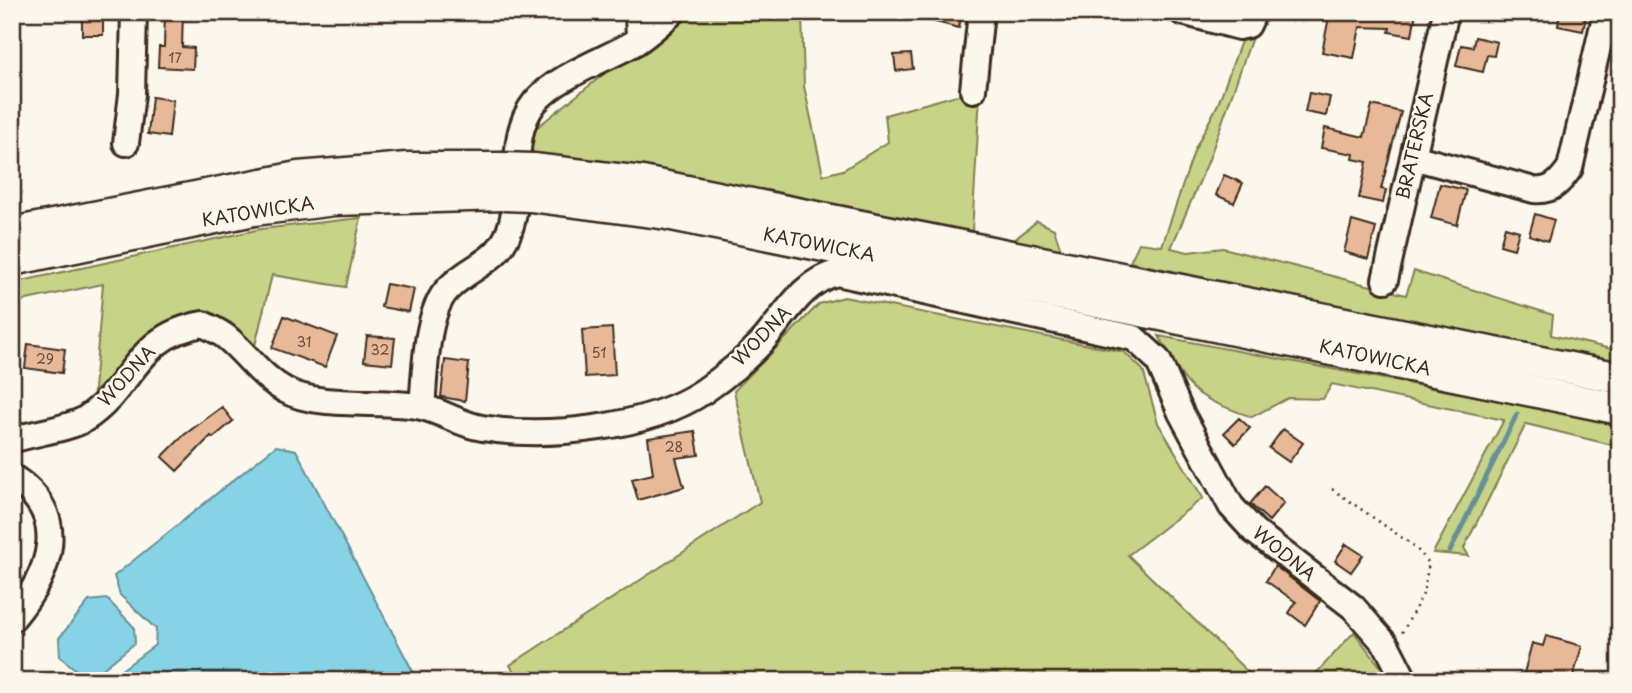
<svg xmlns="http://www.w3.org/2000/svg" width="1632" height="693" viewBox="0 0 1632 693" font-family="'Playpen Sans',sans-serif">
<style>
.green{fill:#c7d387;stroke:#817e52;stroke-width:2}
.water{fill:#86d3e5;stroke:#688f95;stroke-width:2}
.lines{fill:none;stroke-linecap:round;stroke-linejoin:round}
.stream{stroke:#688f95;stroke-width:5}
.building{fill:#e8b998;stroke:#3b2a1e;stroke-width:2}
.minor-casing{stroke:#3b2a1e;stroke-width:30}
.major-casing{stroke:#3b2a1e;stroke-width:35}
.path{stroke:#3b2a1e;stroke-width:2.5;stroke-dasharray:2 5;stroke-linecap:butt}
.minor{stroke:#fbf7ec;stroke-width:24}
.major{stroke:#fbf7ec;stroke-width:30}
.major-bridge-casing{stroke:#3b2a1e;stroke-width:35;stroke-linecap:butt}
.major-bridge{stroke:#fbf7ec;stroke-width:30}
.labels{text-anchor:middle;stroke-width:5;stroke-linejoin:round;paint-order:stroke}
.number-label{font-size:14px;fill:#664e3c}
.street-label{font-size:18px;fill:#3b2a1e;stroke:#fbf7ec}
</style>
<rect width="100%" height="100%" fill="#fbf7ec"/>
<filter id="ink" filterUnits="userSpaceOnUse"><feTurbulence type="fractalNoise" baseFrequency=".0143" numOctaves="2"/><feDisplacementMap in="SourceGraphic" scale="14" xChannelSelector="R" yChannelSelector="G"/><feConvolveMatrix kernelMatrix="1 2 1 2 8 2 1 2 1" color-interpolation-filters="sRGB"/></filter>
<g filter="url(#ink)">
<path class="green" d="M682,12H802L804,86L823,175L843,170L888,142L885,115L953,96L980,94L972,233L599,160L526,156L536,128Z
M1256,26L1208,162L1171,248L1188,252L1223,248L1406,295L1414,271L1553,315L1551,335L1620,351V364L1130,262L1139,243L1162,246L1195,149L1218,104L1244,33Z
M361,218L346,287L272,275L253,354L204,318L93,401L103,284L12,303V283L261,229Z
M1037,221L1054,229L1061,250L1013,241Z
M844,297L1124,352L1143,370L1158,423L1203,498L1128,555L1257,681H519L510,665L760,502L734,391L819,304Z
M1159,336L1620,424V447L1526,424L1464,548L1469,556L1433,553L1504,420L1332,384L1323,399L1288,398L1252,417C1190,395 1190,393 1159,336Z
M1354,632L1383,670L1387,681H1309Z"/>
<path class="water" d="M276,446L296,450L418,681H111L112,677L155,645L156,629L120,595L114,576Z
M107,599L134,627L135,643L89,680L60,657L59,638L89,601Z"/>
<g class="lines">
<path class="stream" d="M1450,551L1517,414"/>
</g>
<path class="building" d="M82,12H103V35H82Z
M165,12H183L182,47L194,48L193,69L158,67L159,47H164Z
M916,12H962L959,28L916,17Z
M1330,12H1416L1412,36L1389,32L1390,28L1360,27L1354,58L1322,52Z
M1560,12H1587L1583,31L1558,26Z
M1475,37L1497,42L1494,56L1487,55L1483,72L1456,66L1461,45L1473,47Z
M911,54L913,69L896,71L894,55Z
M1309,93L1330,97L1326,116L1305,112Z
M152,97L173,100L169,137L148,134Z
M1372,105L1401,112L1381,189L1386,190L1383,203L1359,198L1367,162L1353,159L1354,154L1321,148L1325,128L1364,137Z
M1224,175L1243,183L1234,203L1216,195Z
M1440,184L1466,190L1457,225L1431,218Z
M1535,214L1554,220L1548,241L1529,235Z
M1352,221L1376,228L1368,259L1344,252Z
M1505,227L1519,231L1514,249L1500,245Z
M386,284L414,289L409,312L381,307Z
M284,316L337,336L325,367L272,348Z
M612,328L615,375L585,377L582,330Z
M367,336L395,338L392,364L364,361Z
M28,344L65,349L62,373L25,368Z
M445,360L469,363L465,401L441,397Z
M222,407L233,421L213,438L211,436L177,471L162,457L184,435Z
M1239,418L1250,428L1235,444L1224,433Z
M1283,429L1303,443L1289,462L1269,448Z
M695,431L699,455L676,458L684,487L638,500L632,479L653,474L648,438Z
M1265,486L1284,503L1269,521L1250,504Z
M1346,544L1363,555L1351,572L1335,561Z
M1275,566L1320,601L1305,625L1289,613L1296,602L1266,581Z
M1546,636L1582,646L1572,681H1551L1524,673L1532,643L1543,646Z"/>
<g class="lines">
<defs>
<path id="minor" d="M638,12L639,40
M1182,12L1239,27L1248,25L1254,12
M973,90L981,12
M126,143L132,94L134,12
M1413,157L1534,190C1552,192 1560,182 1570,168L1606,12
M1385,280L1446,12
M422,407C425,376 425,312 448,289C473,263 502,263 512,222C522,184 508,135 535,102C557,76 605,60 636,42C649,34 661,22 673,12
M12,440C32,433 69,429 85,419C135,386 134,336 203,324C211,328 220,332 226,337C247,354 261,377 285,390C318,409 385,399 422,407C443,412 462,425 482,428C546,439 650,428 704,391C723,378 745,360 761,343C784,318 802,281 837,273L1134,338L1158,360L1181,413L1231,506L1254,531L1353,607L1387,646L1405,681
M12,477C72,515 51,573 12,619"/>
<path id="major" d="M533,169L642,182L1620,378
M530,196L667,214L1620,409
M12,233L298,177L407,168H501
M12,260L254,210L335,200L503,195"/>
</defs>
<use href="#minor" class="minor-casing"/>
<use href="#major" class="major-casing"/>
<path class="path" d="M1332,489L1414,546L1429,563L1423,594L1402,633"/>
<use href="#minor" class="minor"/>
<use href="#major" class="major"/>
<defs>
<path id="major-bridge" d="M501,168L533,169
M503,195L530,196"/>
</defs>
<use href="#major-bridge" class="major-bridge-casing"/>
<use href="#major-bridge" class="major-bridge"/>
</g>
</g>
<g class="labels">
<g class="number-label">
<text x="175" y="63">17</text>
<text x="304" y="347">31</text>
<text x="380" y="355">32</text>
<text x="599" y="358">51</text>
<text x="45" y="364">29</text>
<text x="674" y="452">28</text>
</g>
<g class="street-label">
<text transform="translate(1415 146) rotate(-77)" y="6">BRATERSKA</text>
<text transform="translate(258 212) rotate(-9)" y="6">KATOWICKA</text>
<text transform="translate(819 245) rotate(11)" y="6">KATOWICKA</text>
<text transform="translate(762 336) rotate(-46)" y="6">WODNA</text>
<text transform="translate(1375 358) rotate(12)" y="6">KATOWICKA</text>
<text transform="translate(127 376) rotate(-48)" y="6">WODNA</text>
<text transform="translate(1284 554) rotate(39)" y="6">WODNA</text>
</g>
</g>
<rect width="1632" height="693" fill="none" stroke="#fbf7ec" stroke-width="42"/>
<rect x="21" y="21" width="1590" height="651" fill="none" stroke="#3b2a1e" stroke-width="2.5" filter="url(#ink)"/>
</svg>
